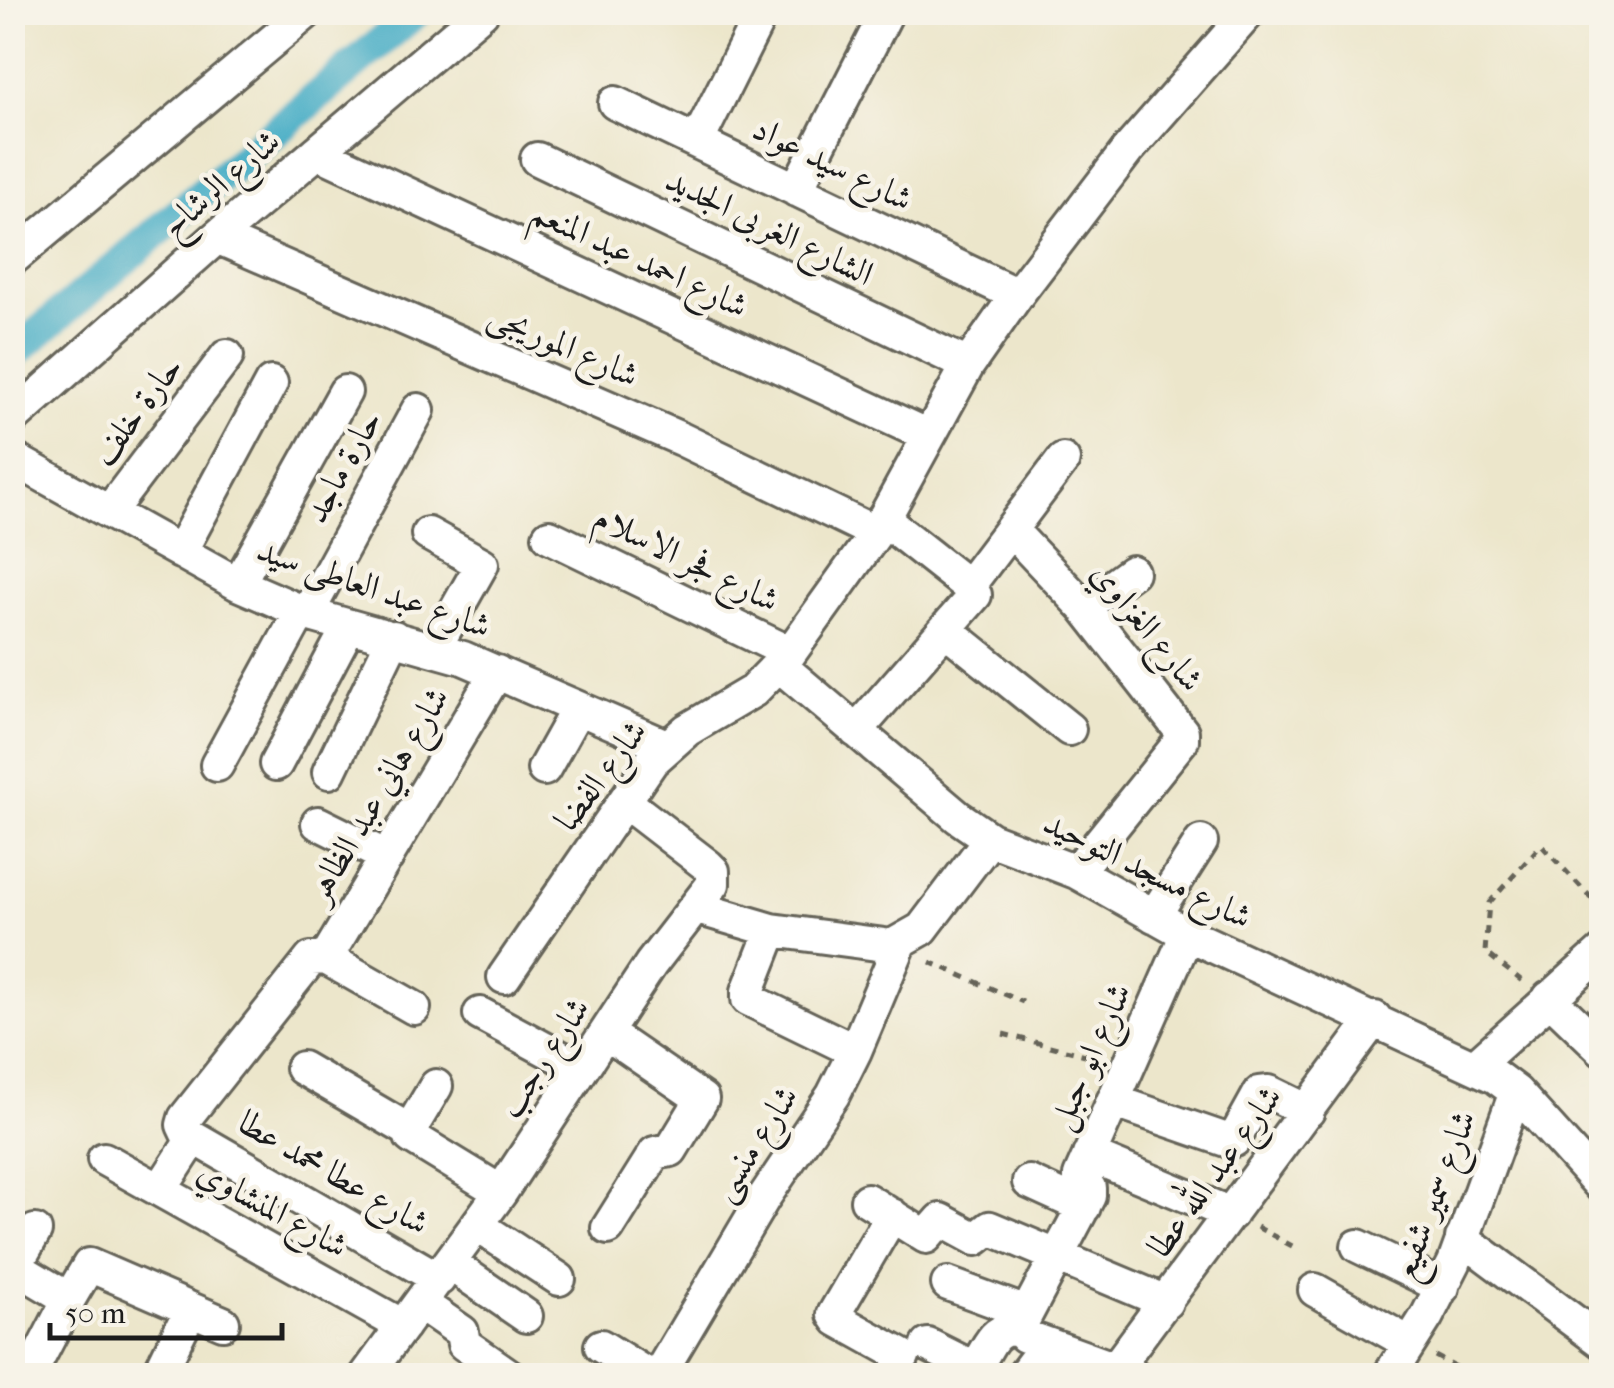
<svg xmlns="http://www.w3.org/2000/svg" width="1614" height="1388" viewBox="0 0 1614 1388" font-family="'IM FELL French Canon',Amiri,serif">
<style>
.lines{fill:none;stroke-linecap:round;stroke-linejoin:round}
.canal{stroke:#46adc6;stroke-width:32}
.street-casing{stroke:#656359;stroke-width:38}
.path{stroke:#656359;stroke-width:5;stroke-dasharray:8 8;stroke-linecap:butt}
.street{stroke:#fff;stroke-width:32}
.labels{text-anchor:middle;stroke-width:9;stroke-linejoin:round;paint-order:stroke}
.street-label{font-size:35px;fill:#1c1c1c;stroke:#f7f3e8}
</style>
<rect width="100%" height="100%" fill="#f7f3e8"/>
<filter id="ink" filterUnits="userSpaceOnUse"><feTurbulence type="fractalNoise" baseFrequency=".01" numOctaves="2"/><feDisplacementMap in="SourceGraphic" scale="20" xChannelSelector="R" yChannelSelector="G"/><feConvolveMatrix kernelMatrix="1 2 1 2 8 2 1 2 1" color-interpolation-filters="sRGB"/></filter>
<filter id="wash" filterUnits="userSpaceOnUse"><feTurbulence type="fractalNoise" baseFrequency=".0048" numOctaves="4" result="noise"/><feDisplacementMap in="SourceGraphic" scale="40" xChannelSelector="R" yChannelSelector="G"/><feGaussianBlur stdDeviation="2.25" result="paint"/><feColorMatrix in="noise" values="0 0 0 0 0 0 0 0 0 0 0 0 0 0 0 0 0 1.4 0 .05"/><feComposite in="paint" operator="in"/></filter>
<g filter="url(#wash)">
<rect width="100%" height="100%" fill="#ece6cb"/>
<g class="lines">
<path class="canal" d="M12,355L416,12"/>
</g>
</g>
<g filter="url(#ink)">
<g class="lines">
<defs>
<path id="street" d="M615,103L1017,295
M697,142L762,12
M317,152L929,436
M537,159L968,365
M796,190L887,12
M217,237L681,439L876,533
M12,259L307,12
M12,419L217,237L482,12
M12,458L238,584L307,614L463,658L666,746
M109,512L227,356
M1011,530L1084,607L1182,732V740L1076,872
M428,534L482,564L434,649
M549,536L790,653
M180,552L271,383
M238,584L345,392
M968,586L1063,460
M1084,607L1132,572
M307,614L418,410
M946,630L1069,729
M779,665L958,817L990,839L1076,872L1187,934L1496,1077L1516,1092L1602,1187
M856,731L975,595L968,586L883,519
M276,764L349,626
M217,765L301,611
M544,769L578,708
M329,772L394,637
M318,823L387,857
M697,908L772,930L892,946L922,929L990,839
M1154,916L1201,842
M772,930L748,991V999L855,1051
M326,958L497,672
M504,977L652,761L687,730L753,691L790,653L876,533L968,365L1017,295L1127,151L1249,12
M1549,998L1602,1049
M480,1014L582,1069
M606,1033L702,1099L671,1150L655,1153L608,1228
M1475,1066L1602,952
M302,1068L410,1131
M436,1086L411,1128V1137L501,1192
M1113,1101L1229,1141L1234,1140L1260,1093L1269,1092L1308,1111
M190,1135L439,1279
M1089,1155L1231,1214
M104,1159L403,1326
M1029,1182L1084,1207
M160,1190L191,1142L183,1125L185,1118L311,959L326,958L414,1008
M867,1200L926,1237L941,1220L976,1239L990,1228L1166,1302
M892,1215L834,1314L838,1320L903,1356
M477,1225L559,1279
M1462,1238L1602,1342
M1358,1246L1443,1287
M449,1263L526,1316
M12,1265L69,1299L29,1376
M15,1266L35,1231
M948,1284L1027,1313
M1315,1290L1409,1343
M69,1299L89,1265L223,1323
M420,1303L462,1332L464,1344L510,1376
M928,1345L974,1368C990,1349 990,1326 1019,1330
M601,1346L649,1376
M1115,1369L1375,1018
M158,1376L191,1309
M366,1376L501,1192L651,964L713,884V871L708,866L625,802
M658,1376L763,1199L833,1095L855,1051L900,944
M1023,1376L1047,1344
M1135,1376L1025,1336L1020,1326L1089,1196V1188L1080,1181V1176L1187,934
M1389,1376L1427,1316L1454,1263L1516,1092"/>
</defs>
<use href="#street" class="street-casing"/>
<path class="path" d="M930,962L1023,1002
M1522,981L1485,952L1489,903L1541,845L1602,909
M1003,1034L1101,1059
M1257,1227L1294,1247
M1435,1356L1472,1376"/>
<use href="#street" class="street"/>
</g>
</g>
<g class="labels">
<g class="street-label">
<text transform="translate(833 163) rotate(26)" y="12">شارع سيد عواد</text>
<text transform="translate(220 183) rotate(-41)" y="12">شارع الرشاح</text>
<text transform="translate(770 226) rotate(26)" y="12">الشارع الغربى الجديد</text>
<text transform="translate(640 258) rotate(25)" y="12">شارع احمد عبد المنعم</text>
<text transform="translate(564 344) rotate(24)" y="12">شارع الموريجى</text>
<text transform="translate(136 410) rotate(-53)" y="12">حارة خلف</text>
<text transform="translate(342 466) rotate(-61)" y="12">حارة ماجد</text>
<text transform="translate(687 558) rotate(26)" y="12">شارع فجر الاسلام</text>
<text transform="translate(374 587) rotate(19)" y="12">شارع عبد العاطى سيد</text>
<text transform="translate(1148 626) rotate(51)" y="12">شارع الغزاوي</text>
<text transform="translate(600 775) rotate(-53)" y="12">شارع الفضا</text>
<text transform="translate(377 794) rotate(-59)" y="12">شارع هاني عبد الظاهر</text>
<text transform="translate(1148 869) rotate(26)" y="12">شارع مسجد التوحيد</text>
<text transform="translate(1089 1056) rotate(-66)" y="12">شارع ابو جبل</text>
<text transform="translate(543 1057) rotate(-56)" y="12">شارع رجب</text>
<text transform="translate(754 1143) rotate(-57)" y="12">شارع منسى</text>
<text transform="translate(1214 1171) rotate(-54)" y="12">شارع عبد الله عطا</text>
<text transform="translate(334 1172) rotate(30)" y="12">شارع عطا محمد عطا</text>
<text transform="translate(1433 1195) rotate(-69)" y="12">شارع سمير شفيع</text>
<text transform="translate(273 1208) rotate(29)" y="12">شارع المنشاوي</text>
</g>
</g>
<rect width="1614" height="1388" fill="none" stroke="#f7f3e8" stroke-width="50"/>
<path d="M50 1323v15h232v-15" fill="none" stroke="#1c1c1c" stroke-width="5"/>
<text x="65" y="1323" font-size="30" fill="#1c1c1c" stroke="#f7f3e8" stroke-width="8" paint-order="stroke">50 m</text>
</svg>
